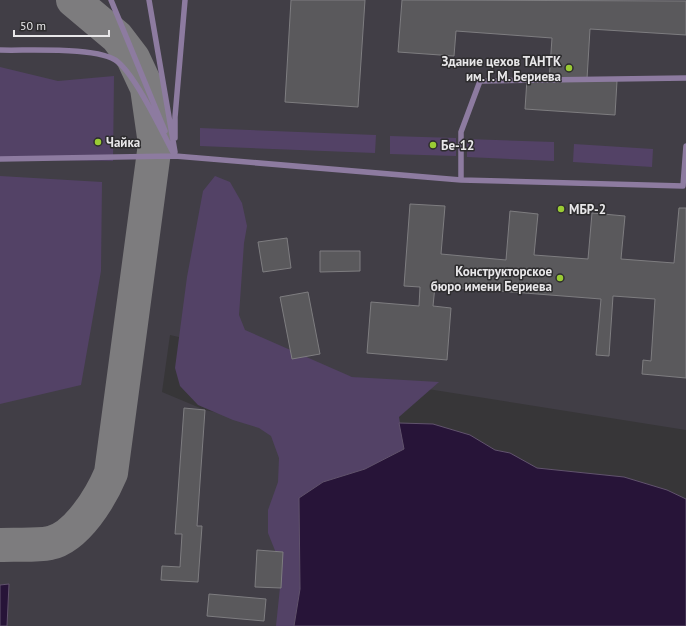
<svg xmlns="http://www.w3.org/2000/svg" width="686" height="626" viewBox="0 0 686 626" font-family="'PT Sans',sans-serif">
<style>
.built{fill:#413e46}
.green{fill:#534266}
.water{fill:#271438;stroke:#61536d}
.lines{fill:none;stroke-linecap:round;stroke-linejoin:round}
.taxiway{stroke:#7d7c7e;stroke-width:34}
.building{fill:#5a595c;stroke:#7e7d80}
.lane{stroke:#8d7ba0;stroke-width:5.5}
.poi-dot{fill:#9acb34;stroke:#2d2c2e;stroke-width:1.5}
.labels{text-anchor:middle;stroke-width:3;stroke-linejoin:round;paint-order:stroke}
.poi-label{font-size:13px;font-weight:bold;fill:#e8e7e9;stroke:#2d2c2e;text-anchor:start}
</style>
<rect width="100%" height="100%" fill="#373638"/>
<path class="built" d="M0,0H686V430L352,377L170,335L162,392L205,410L296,430L282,626H7L9,585H0Z"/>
<path class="green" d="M0,67L58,81L114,76L113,161L0,159Z
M200,128L376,135L375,153L200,146Z
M390,136L456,138V156L390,154Z
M467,139L554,142V161L467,157Z
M574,144L653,149L652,167L573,162Z
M0,176L102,182L101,271L81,385L0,404Z
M215,176L230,182L242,203L247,226L244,243L239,315L245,330L352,377L439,382L399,417L404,449L365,469L323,482L299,498L300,589L294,626H276L282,568L268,533V510L278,482L279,458L271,436L259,428L233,420L198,405L180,386L175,368L187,277L203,191Z"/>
<path class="water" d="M399,423L433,424L470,435L495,450L510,453L537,468L624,477L667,490L686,499V626H294L300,589L299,498L323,482L365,469L404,449Z
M9,584L7,626H0V585Z"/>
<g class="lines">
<path class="taxiway" d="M0,545C16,544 34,546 50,543C77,537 101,497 111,473L155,144L147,88L133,58L117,37L73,0"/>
</g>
<path class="building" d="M291,0H365L358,107L285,102Z
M402,0L686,1V35L590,29L587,79L617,81L615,115L525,109L527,79L549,81L552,38L456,31L454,56L398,52Z
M410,204L445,206L441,254L506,260L510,211L538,214L534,255L588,259L592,213L625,216L621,259L674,263L679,208H686V378L642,374L643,360L651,361L655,299L613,296L609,356L596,355L601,299L435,286L433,306L451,308L447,360L367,353L371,302L419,306L420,287L404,286Z
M287,238L291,268L263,272L258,242Z
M320,251H360V271L320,272Z
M308,292L320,354L292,359L280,297Z
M184,408L205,410L197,526H202L198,582L161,580L162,566L180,567L182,534H175Z
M257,550L283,552L281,588L255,587Z
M209,594L266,599L264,621L207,616Z"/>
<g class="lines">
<path class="lane" d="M111,0L165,131
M149,0L175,152
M0,50C26,51 100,46 118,62C137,78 162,132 175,156
M175,138V117L185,0
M0,159L175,156L461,180L683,186L686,146
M461,180V132L480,81L686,78"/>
</g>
<g class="poi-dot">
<circle cx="569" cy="68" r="4"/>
<circle cx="98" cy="142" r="4"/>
<circle cx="433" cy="145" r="4"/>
<circle cx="561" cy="209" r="4"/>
<circle cx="560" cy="278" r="4"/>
</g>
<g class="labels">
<g class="poi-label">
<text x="561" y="66" text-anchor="end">Здание цехов ТАНТК<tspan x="561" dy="15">им. Г. М. Бериева</tspan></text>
<text x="106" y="147">Чайка</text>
<text x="441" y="150">Бе-12</text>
<text x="569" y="214">МБР-2</text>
<text x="552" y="276" text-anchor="end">Конструкторское<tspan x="552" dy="15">бюро имени Бериева</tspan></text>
</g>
</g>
<path d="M14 30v6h95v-6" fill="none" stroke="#e8e7e9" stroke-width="2"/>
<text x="20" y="30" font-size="12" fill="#e8e7e9" stroke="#2d2c2e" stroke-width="3" paint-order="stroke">50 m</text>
</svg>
